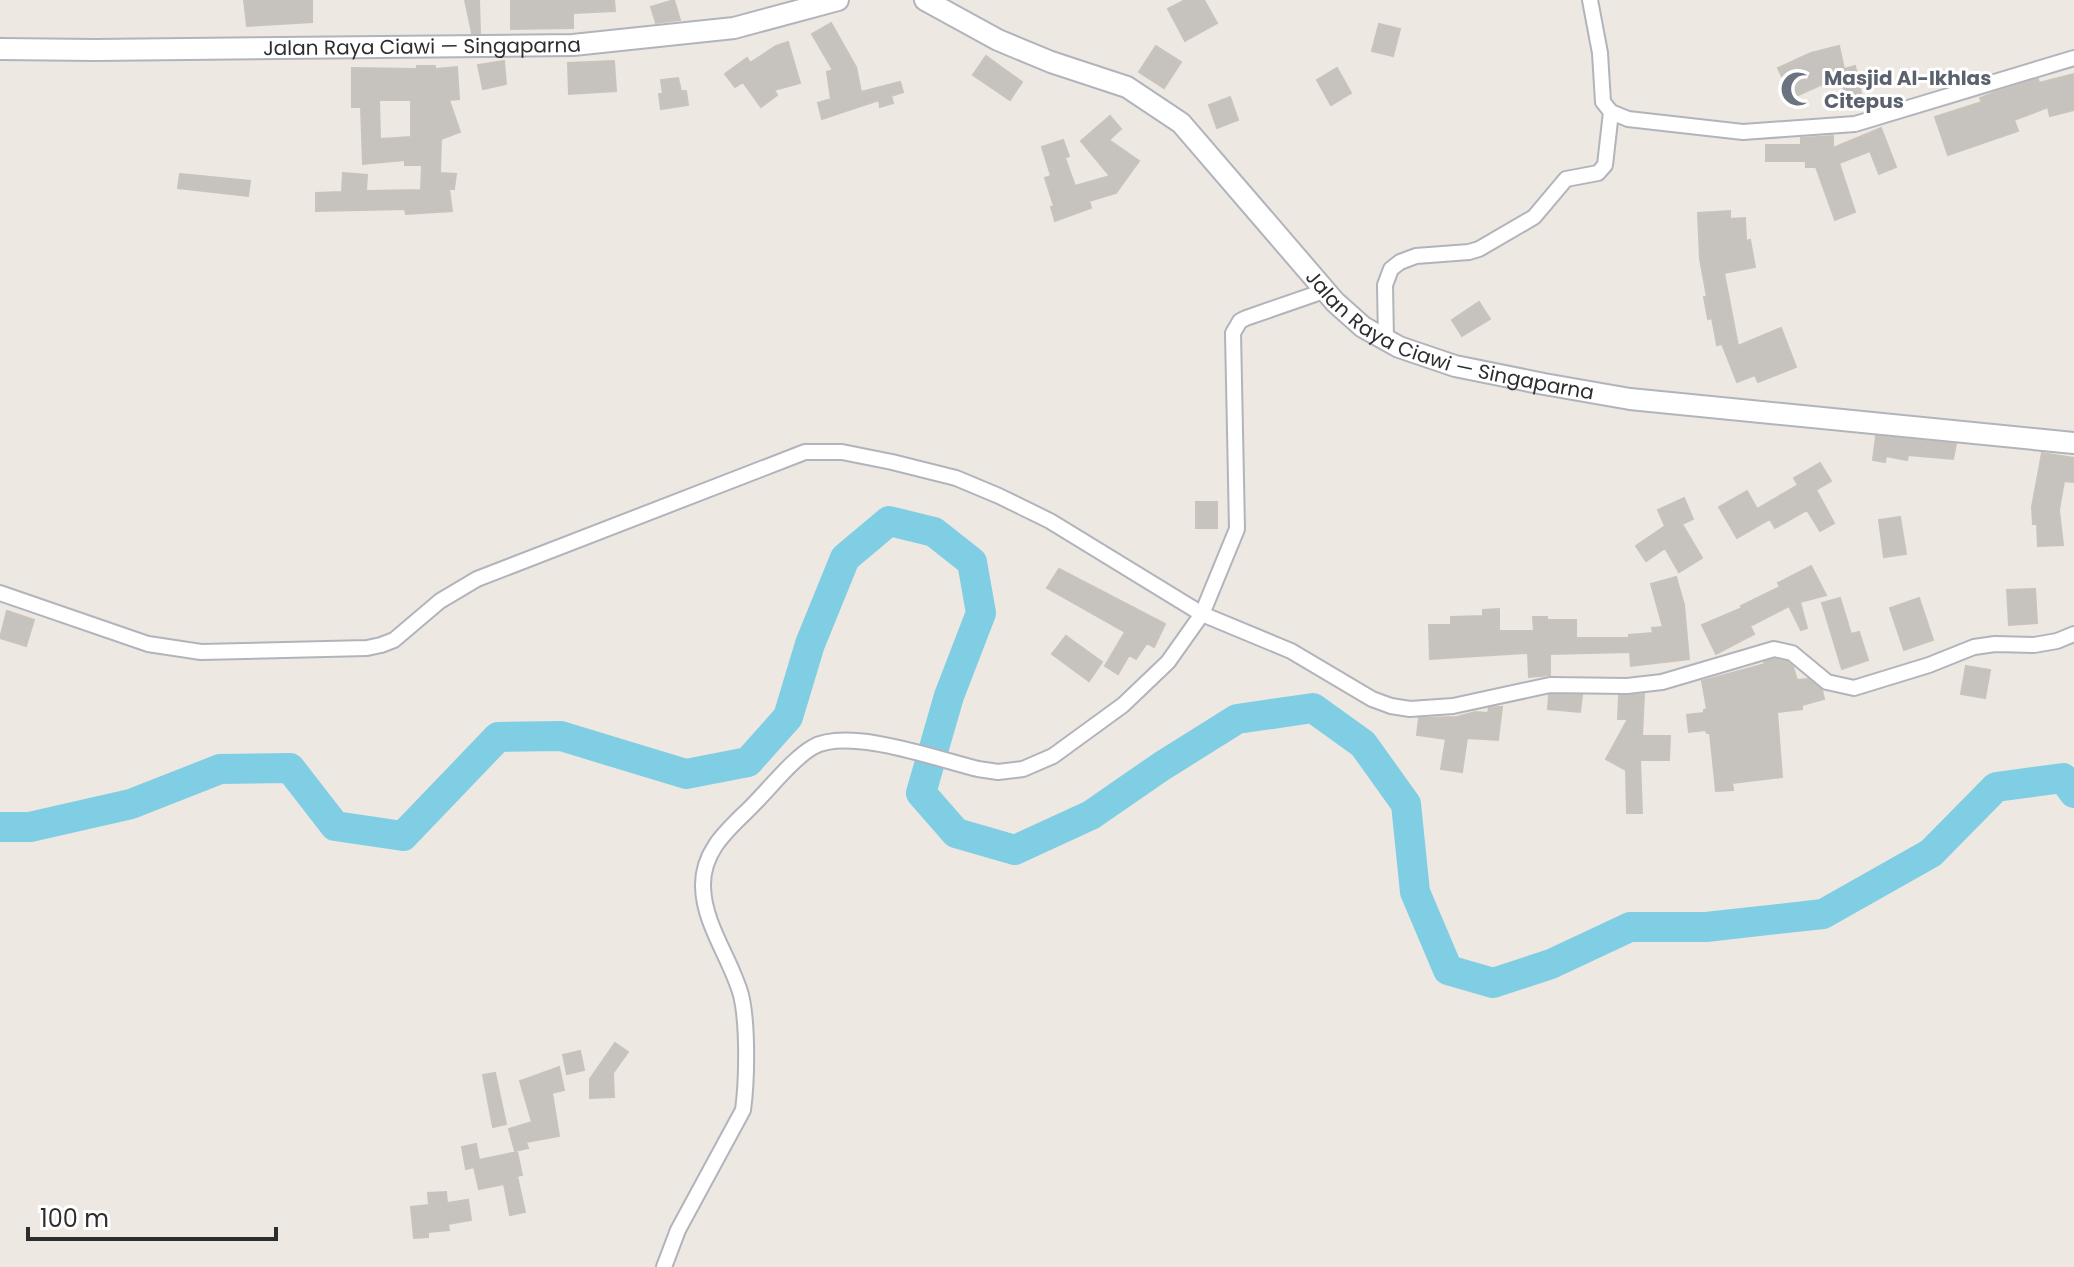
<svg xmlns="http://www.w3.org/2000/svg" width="2074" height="1267" font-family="Poppins,sans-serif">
<rect width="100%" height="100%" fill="#ede8e2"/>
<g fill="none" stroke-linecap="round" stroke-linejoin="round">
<path stroke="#80cee4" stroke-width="30" d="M0 827H30L131 804 220 769 290 768 335 826 403 836 498 737 561 736 686 774 748 762 788 717 810 644 845 558 889 521 934 532 972 562 981 613 949 696 921 793 956 833 1015 850 1091 815 1162 766 1237 719 1313 708 1363 744 1406 804 1415 892 1448 970 1493 983 1551 964 1630 927H1706L1823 914 1931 853 1996 787 2063 778 2074 793"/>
</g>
<path fill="#c6c2bd" stroke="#c9c3bb" stroke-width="2" fill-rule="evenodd" d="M244 0H312V22L247 26Z
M465 0H479L480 33H472Z
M511 0H614L615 11 573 13V28L511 29Z
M674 0 680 20 656 23 651 7Z
M1185 0H1204L1217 23 1185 41 1168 9Z
M831 23 856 67 861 92 900 82 903 92 891 96 893 103 880 107 879 100 822 119 818 103 831 99 827 72 833 70 812 34Z
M1379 24 1400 29 1393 56 1372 51Z
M788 42 800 83 774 90 777 95 761 107 743 82 735 87 725 74 747 58 750 63 776 46Z
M1156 46 1181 62 1164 88 1139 72Z
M1839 46 1844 69 1855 66 1862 98 1847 101 1840 76 1792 98 1778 68 1811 53Z
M986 56 1022 82 1010 100 973 75Z
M504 61 506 84 483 89 478 65Z
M614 61 616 91 569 94 568 63Z
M417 66H435V69L457 67 459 99 449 100 460 132 441 139 440 173 456 174 454 189H449L452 211 406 214 405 209 316 211V193L342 192 343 173 367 175 366 191 421 190 422 165H405V160L363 164 361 107H352V68L417 69ZM379 100H411V137L380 139Z
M1337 68 1351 93 1331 105 1317 80Z
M2074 74V110L2050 116 2048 107 2014 120 2018 131 1948 155 1935 117 1982 102 1980 98 1996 92 2038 79 2039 83Z
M678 78 681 91H686L688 105 661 109 659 94H663L661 80Z
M1230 97 1238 120 1217 128 1209 105Z
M1110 116 1121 129 1109 140 1139 161 1116 193 1089 201 1091 208 1055 221 1051 207 1054 206 1045 178 1051 176 1042 147 1063 140 1069 156 1065 158 1075 186 1110 176 1081 141Z
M1881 128 1896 167 1879 174 1870 151 1839 163 1855 212 1835 220 1816 167H1806V161H1766V145H1801V138L1833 136V148Z
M180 174 250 181 248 196 178 188Z
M1730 211V219L1745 218 1746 241 1750 240 1755 267 1724 273 1738 346 1781 328 1796 367 1758 382 1755 375 1737 382 1722 344 1717 345 1712 318 1708 319 1704 297H1707L1700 259 1698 213Z
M1479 302 1490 319 1462 336 1452 320Z
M1876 436 1956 444 1953 459 1908 455 1907 460 1886 456 1885 462 1873 460Z
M2042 453 2074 458V482L2064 481 2059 510 2063 545 2038 546 2037 524H2033L2032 507Z
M1820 463 1831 481 1816 490 1834 523 1820 531 1807 510 1775 528 1770 519 1737 538 1719 507 1747 491 1757 509 1798 485 1794 478Z
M1684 498 1693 519 1682 524 1702 558 1679 572 1665 548 1646 561 1636 546 1665 526 1658 510Z
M1196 502H1217V528H1196Z
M1900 517 1906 554 1884 557 1879 520Z
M1811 566 1826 595 1800 602 1807 628 1801 630 1789 606 1750 626 1754 634 1716 654 1702 625 1742 608 1741 606 1780 587 1778 583Z
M1059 569 1165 624 1154 647 1147 643 1136 659 1129 655 1118 674 1105 666 1125 632 1047 588Z
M1676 577 1684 605 1689 659 1631 666 1630 652 1550 654V675L1529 677 1528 653 1430 659 1429 625H1451V617L1483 616V610L1499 609V631H1534L1533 617H1547V620H1576V638H1629V635L1653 633 1652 628 1663 627 1651 584Z
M2035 589 2037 623 2009 625 2007 590Z
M1840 598 1851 634 1859 632 1868 660 1842 669 1822 603Z
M1919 598 1933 640 1904 650 1890 608Z
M7 611 34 620 26 646 0 638Z
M1066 636 1102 662 1089 681 1052 654Z
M1774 659 1787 662 1793 667 1797 680 1808 679 1822 690 1824 699 1802 705V709L1777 712 1782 777 1732 783 1733 790 1716 791 1710 733H1707L1706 730 1689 732 1687 715 1704 713V710L1707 709 1702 681 1765 664 1764 662Z
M1966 666 1990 670 1985 698 1961 694Z
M1644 694 1642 736H1670L1669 760H1640L1642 813H1627L1626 770 1606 759 1628 719H1618L1619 696Z
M1549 695H1582L1580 712 1548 709Z
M1497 707H1502L1498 740 1467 738 1462 772 1441 769 1446 739 1417 735 1419 718 1457 717 1475 712 1488 713 1489 708Z
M615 1043 628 1052 613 1073 614 1097 590 1098V1079Z
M580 1051 584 1070 567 1074 563 1055Z
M559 1067 564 1090 552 1093 559 1136 526 1142 528 1148 515 1151 509 1129 532 1122 520 1081Z
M495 1073 506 1124 493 1127 483 1075Z
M476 1144 479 1160 517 1152 522 1175 517 1176 525 1212 510 1215 504 1184 479 1189 474 1167 466 1169 462 1147Z
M446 1192 447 1203 468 1200 471 1220 448 1224 449 1230 428 1232V1237L414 1238 411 1207 429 1205 428 1193Z"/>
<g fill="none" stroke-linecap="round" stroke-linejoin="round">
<g stroke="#b2b4bc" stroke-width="18">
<path id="street" d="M1590 0 1600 53 1603 102 1611 112 1628 119 1743 132 1855 124 2074 58
M1386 340 1385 285 1391 269 1400 262 1416 256 1469 252 1479 249 1534 217 1566 179 1598 173 1605 165 1611 112
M0 593 148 644 201 652 367 648 381 645 394 640 440 601 477 579 805 452H842L892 462 956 478 999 496 1050 521 1202 614 1291 651 1372 699 1391 706 1410 709 1453 706 1550 685 1627 686 1662 682 1774 649 1792 653 1827 682 1854 688 1929 665 1974 647 1995 644 2034 645 2057 641 2074 634
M664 1267 678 1230 743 1110C747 1081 748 1024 741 995 731 959 704 925 703 887 702 853 725 832 747 811 766 793 792 759 813 747 849 727 937 759 978 769L998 772 1023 769 1053 756 1123 705 1168 662 1202 614 1237 529 1233 333 1240 321 1246 318 1324 291"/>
</g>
<g stroke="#b2b4bc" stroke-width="24">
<g id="secondary">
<path id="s1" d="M925 0 998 40 1051 62 1127 87 1181 123 1335 302 1363 327 1399 347 1455 366 1544 384 1630 399 2074 443"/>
<path id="s2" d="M0 49 95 50 573 45 734 28 838 0"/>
</g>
</g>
<use href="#street" stroke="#fff" stroke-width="14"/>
<use href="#secondary" stroke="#fff" stroke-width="20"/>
</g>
<defs>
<g id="mosque-bare" transform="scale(2.76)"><path d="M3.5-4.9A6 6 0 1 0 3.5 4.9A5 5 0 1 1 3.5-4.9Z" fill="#6b7280" stroke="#fff" stroke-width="2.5" paint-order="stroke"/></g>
</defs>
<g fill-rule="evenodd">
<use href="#mosque-bare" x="1798" y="89"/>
</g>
<g text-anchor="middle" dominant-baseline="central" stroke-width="6" stroke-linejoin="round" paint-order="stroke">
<g font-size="20" fill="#2d2d2d" stroke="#fff">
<text stroke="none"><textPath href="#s2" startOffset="422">Jalan Raya Ciawi — Singaparna</textPath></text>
<text stroke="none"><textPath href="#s1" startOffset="642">Jalan Raya Ciawi — Singaparna</textPath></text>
</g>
<g font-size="20" font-weight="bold" fill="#5b616d" stroke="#fff" text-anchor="start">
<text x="1824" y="78">Masjid Al-Ikhlas<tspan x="1824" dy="23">Citepus</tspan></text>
</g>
</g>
<path d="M28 1227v12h248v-12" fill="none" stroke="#2d2d2d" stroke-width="4"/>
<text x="40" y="1227" font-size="24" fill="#2d2d2d" stroke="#ffffff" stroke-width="6" paint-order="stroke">100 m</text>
</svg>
